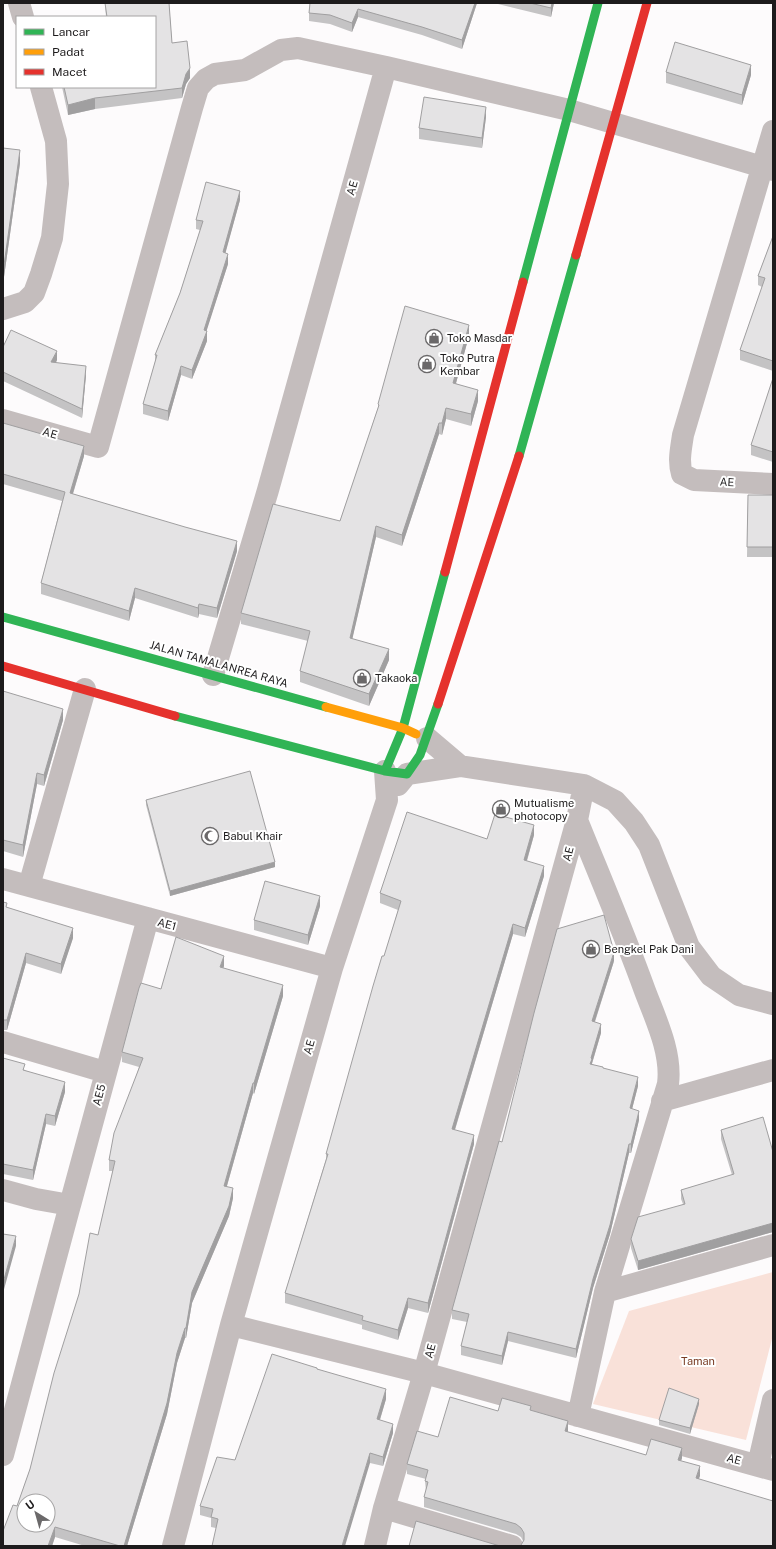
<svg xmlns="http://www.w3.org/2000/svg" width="776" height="1549" font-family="'Public Sans',sans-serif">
<rect width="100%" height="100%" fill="#fdfbfc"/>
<path fill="#f9e1d9" d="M773 1272V1335L746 1440 593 1404 629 1311Z"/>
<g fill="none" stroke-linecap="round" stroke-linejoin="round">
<path stroke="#c4bdbd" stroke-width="22" d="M19 3 23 17
M773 131 683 435C681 449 678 461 682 474L694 480 773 484
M3 309 25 302 34 293 41 274 52 238 58 184 56 141 41 87
M3 420 98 447 192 108 198 88 206 79 215 74 245 70 281 50 298 48 386 67
M213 675 268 490 386 67 569 110 773 170
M427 738 460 766
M398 785 407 774 460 766 584 785 615 801 634 822 649 845 689 947 711 976 739 995 773 1004
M577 820C600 877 624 933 645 991 656 1020 672 1053 668 1084L605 1292 578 1416
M3 879 332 968
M29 886 85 689
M3 1042 105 1072
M662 1101 773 1070
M3 1190 36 1199 70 1205 148 918
M605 1292 773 1245
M231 1325 424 1373 773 1470
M3 1455 70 1205
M758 1465 773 1400
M384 1508 512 1546
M173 1546 231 1325 332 968 387 800 385 771
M375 1546 384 1508 424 1373 577 820 584 785"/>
<path stroke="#30b455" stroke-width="9" d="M523 282 598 3
M519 456 576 255
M3 617 326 707
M175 716 385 771 407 774 420 755 438 704
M385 771 403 728 445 572"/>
<path stroke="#ff9f0a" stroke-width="9" d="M326 707 403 728 416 734"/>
<path stroke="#e5322d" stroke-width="9" d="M576 255 647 3
M445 572 523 282
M3 666 175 716
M438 704 519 456"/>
</g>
<path fill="#c4c3c4" d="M105 3H169L172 43 190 78 186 84 182 98 95 109 68 115 62 87H155V17H106Z
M310 3H477L462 49 422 35 358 17 352 32 330 24 309 21V13Z
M494 3H554L551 17Z
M666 72 751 75 742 105 666 83Z
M486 117 482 148 419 139V128Z
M3 148 20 163 4 277H3Z
M240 200 225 253 228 264 206 331 207 341 192 379 181 375 168 421 143 414V404L155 362V355L180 293 200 230 196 229V220Z
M773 236V371L740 360V350L762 287 758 285V276Z
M469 336 456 383 478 401 471 426 446 419 442 435 439 434 402 546 376 537 352 639 389 660 369 706 300 682V671L308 641 241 624V613L340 521 378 408V404Z
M3 347 57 360 56 363 86 375 82 418 3 381Z
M773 378V462L751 455V445Z
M3 423 84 456 73 494 237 551 217 618 199 614 198 618 135 598 129 621 41 594V583L62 501 3 484Z
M748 495H773V557H747Z
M3 691 63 720 44 786 37 784 23 857 3 851Z
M146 800 275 867 170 896 146 805Z
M534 835 527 861 544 876 525 937 513 934 455 1130 474 1144 428 1313 408 1308 398 1340 362 1329V1325L285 1303V1293L326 1159V1154L398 910 380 903V893L487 839Z
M3 902 7 908 73 938 61 974 26 963 7 1030H3Z
M320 906 308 945 254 930V920Z
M614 961 595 1022 601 1033 592 1064 603 1069 638 1086 632 1109 639 1120 631 1153H629L610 1234 593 1288 576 1358 508 1341 502 1365 461 1355V1346L467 1322 452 1319V1310L502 1142Z
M224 966 223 968 283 996 254 1094 253 1093 227 1186 233 1198 229 1216 192 1303 186 1338H185L177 1363 167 1414 127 1546H85L55 1537 52 1546H3L30 1469 79 1294 98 1235 113 1171H109V1160L139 1067 122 1062V1052L161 989Z
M3 1058 65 1092 55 1126 46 1124 33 1180 3 1174Z
M721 1130 773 1152V1232L638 1270 631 1248V1239L683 1204 681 1199V1190L732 1175 721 1139Z
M317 1369 386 1399 380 1420 393 1433 383 1466 370 1463 216 1528 211 1527V1518L200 1515V1506L235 1460Z
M699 1404 690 1434 659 1425V1420Z
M531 1410 568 1432 646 1455 682 1458 681 1461 700 1476 521 1545 523 1541 521 1537 516 1534 424 1507V1497L426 1491 425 1481 426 1479 407 1474V1464L438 1437 498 1411Z"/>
<path fill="#a09fa0" d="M475 3H477L462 49V40Z
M552 3H554L551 17V8Z
M358 9V17L352 32V23Z
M751 65V75L742 105V95Z
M190 68V78L186 84 182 98V88L186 74Z
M95 98V109L68 115V105Z
M486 107V117L482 148V138Z
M20 150V163L4 277V265Z
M240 191V200L223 262V252Z
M228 254V264L204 339V330Z
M469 325V336L453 394V383Z
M207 331V341L192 379V370Z
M57 351V360L51 371V362Z
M86 366V375L82 418V409Z
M181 366V375L168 421V411Z
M478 390V401L471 426V414Z
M446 408V419L442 435V423Z
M439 423V434L402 546V535Z
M84 446V456L70 503V493Z
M376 526V537L350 649V638Z
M237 541V551L217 618V608Z
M135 588V598L129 621V611Z
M199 604V614L198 618V608Z
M389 649V660L369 706V694Z
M63 709V720L44 786V775Z
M37 773V784L23 857V845Z
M534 825V835L524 870V860Z
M275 862V867L170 896V891Z
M544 866V876L525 937V928Z
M320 896V906L308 945V935Z
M513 924V934L452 1139V1129Z
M73 928V938L61 974V964Z
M614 952V961L592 1030V1021Z
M26 953V963L7 1030V1020Z
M224 956V966L220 978V967Z
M283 985V996L254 1094V1083Z
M601 1024V1033L592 1063V1068L590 1073 591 1058Z
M638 1077V1086L630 1117V1108Z
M65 1082V1092L55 1126V1116Z
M253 1083V1093L224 1196V1186Z
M639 1111V1120L631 1153V1144Z
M46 1114V1124L33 1180V1170Z
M474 1135V1144L428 1313V1303Z
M629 1144V1153L610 1234 593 1288 576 1358V1349L593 1279Z
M233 1188V1198L229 1216 192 1303 186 1338V1328L192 1292Z
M773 1223V1232L638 1270V1261Z
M16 1236V1246L3 1293V1283Z
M408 1298V1308L398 1340V1330Z
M185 1328V1338L177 1363 167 1414 127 1546H124L177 1353Z
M508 1332V1341L502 1365V1356Z
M386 1389V1399L377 1429V1419Z
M699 1399V1404L690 1434V1428Z
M568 1421V1431L565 1440V1431Z
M393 1424V1433L383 1466V1457Z
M682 1448V1458L678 1470V1460Z
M370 1453V1463L345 1546H342Z
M700 1466V1476L696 1487V1478Z
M55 1527V1537L52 1546H48Z"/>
<path fill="#e4e3e4" stroke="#a09fa0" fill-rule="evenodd" d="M105 3H169L172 43 187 41 190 68 186 74 182 88 95 98 68 105 64 87H155V17H107Z
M310 3H475L462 40 422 27 358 9 352 23 330 15 309 13Z
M530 3H552L551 8Z
M675 42 751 65 742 95 666 72Z
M424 97 486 107 482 138 419 128Z
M3 148 20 150 4 265 3 264Z
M206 182 240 191 223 252 228 254 204 330 207 331 192 370 181 366 168 411 143 404 157 355H155L180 293 203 221 196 220Z
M773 236V361L740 350 765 278 758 276Z
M405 306 469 325 453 383 478 390 471 414 446 408 442 423H439L402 535 376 526 350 638 389 649 369 694 300 671 310 631 241 613 273 504 340 521 379 405 378 404Z
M11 330 57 351 51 362 86 366 82 409 3 372V347Z
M773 378V452L751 445Z
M3 423 84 446 70 493 185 527 237 541 217 608 199 604 198 608 135 588 129 611 41 583 65 492 3 474Z
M748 495H773V547H747Z
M3 691 63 709 44 775 37 773 23 845 3 840Z
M250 771 275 862 170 891 146 800Z
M407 812 487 839 495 814 534 825 524 860 544 866 525 928 513 924 452 1129 474 1135 428 1303 408 1298 398 1330 362 1320 363 1316 285 1293 328 1154H326L373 986 382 956H384L401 901 380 893Z
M265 881 320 896 308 935 254 920Z
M3 902 7 903 6 907 73 928 61 964 26 953 7 1020H3Z
M604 915 614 952 592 1021 601 1024 591 1058 592 1059 590 1064 603 1067V1068L638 1077 630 1108 639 1111 631 1144H629L610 1225 593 1279 576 1349 508 1332 502 1356 461 1346 469 1314 452 1310 499 1141 502 1142 534 1013 557 929Z
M176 937 224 956 220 967 283 985 254 1083H253L224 1186 233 1188 229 1206 192 1292 186 1328H185L177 1353 167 1403 124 1546H120L55 1527 48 1546H3V1531L13 1505 17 1506 30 1469 54 1373 79 1294 90 1233 98 1235 115 1161 109 1160 114 1133 143 1058 122 1052 139 988 141 983 161 989ZM24 1501H48V1525H24Z
M3 1058 25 1064 23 1070 65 1082 55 1116 46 1114 33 1170 3 1164Z
M763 1117 773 1152V1223L638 1261 631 1239 638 1217 685 1204 681 1190 734 1174 721 1130Z
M3 1234 16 1236 3 1283Z
M272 1354 317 1368V1369L386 1389 377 1419 393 1424 383 1457 370 1453 342 1546H212L218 1519 211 1517 213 1509 200 1506 217 1457 235 1460Z
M669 1388 699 1399 690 1428 659 1420Z
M450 1397 498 1411 502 1398 531 1406 530 1410 568 1421 565 1431 646 1455 651 1439 682 1448 678 1460 700 1466 696 1478 773 1501V1546H520L521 1545 524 1540V1533L521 1528 516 1524 424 1497 428 1482 425 1481 428 1470 407 1464 417 1431 438 1437Z
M416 1521 500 1546H409Z"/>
<defs>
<g id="shop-ring" transform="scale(0.9)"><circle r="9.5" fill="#fff" stroke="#6b696a" stroke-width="1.5"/><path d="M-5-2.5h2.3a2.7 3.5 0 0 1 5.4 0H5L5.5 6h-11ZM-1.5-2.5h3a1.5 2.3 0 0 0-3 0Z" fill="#6b696a"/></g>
<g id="mosque-ring" transform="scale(0.9)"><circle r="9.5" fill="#fff" stroke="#6b696a" stroke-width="1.5"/><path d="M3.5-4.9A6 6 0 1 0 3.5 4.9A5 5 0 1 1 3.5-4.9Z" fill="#6b696a"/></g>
</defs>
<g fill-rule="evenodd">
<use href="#shop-ring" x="434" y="338"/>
<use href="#shop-ring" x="427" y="364"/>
<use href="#shop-ring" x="362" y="678"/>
<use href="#shop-ring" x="501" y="809"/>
<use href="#mosque-ring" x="210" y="836"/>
<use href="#shop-ring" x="591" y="949"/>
</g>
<g text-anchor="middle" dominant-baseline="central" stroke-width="4" stroke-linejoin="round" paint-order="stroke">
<g font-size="11" fill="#1d1b1c" stroke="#fff">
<text transform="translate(352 188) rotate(-74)">AE</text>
<text transform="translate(50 433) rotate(16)">AE</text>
<text transform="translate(727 482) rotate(3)">AE</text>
<text transform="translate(219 664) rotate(16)">JALAN TAMALANREA RAYA</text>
<text transform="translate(568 854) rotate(-75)">AE</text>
<text transform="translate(167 924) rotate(15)">AE1</text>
<text transform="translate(309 1047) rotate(-74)">AE</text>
<text transform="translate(99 1095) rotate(-75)">AE5</text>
<text transform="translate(430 1351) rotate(-75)">AE</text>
<text transform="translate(734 1459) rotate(15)">AE</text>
</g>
<g font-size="11" fill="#1d1b1c" stroke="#fff" text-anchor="start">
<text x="447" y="338">Toko Masdar</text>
<text x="440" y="358">Toko Putra<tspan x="440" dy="13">Kembar</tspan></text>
<text x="375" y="678">Takaoka</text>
<text x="514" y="803">Mutualisme<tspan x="514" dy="13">photocopy</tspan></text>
<text x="223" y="836">Babul Khair</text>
<text x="604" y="949">Bengkel Pak Dani</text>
</g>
<g font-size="11" fill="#783b23" stroke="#fff">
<text x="698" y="1361">Taman</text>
</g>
</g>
<rect width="776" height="1549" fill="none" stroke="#1d1b1c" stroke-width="8"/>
<rect x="16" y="16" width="140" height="72" fill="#ffffff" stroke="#a5a4a4"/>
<rect x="24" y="29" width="20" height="6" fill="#30b455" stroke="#a5a4a4"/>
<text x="52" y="36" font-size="12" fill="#1d1b1c">Lancar</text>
<rect x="24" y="49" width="20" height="6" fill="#ff9f0a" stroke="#a5a4a4"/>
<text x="52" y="56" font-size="12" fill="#1d1b1c">Padat</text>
<rect x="24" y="69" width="20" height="6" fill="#e5322d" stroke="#a5a4a4"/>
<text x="52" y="76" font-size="12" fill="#1d1b1c">Macet</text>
<g transform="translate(36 1513) rotate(323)"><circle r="19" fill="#ffffff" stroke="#a5a4a4"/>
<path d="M0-3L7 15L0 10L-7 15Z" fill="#6b696a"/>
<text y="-6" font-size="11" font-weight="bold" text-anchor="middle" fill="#1d1b1c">U</text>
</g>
</svg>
